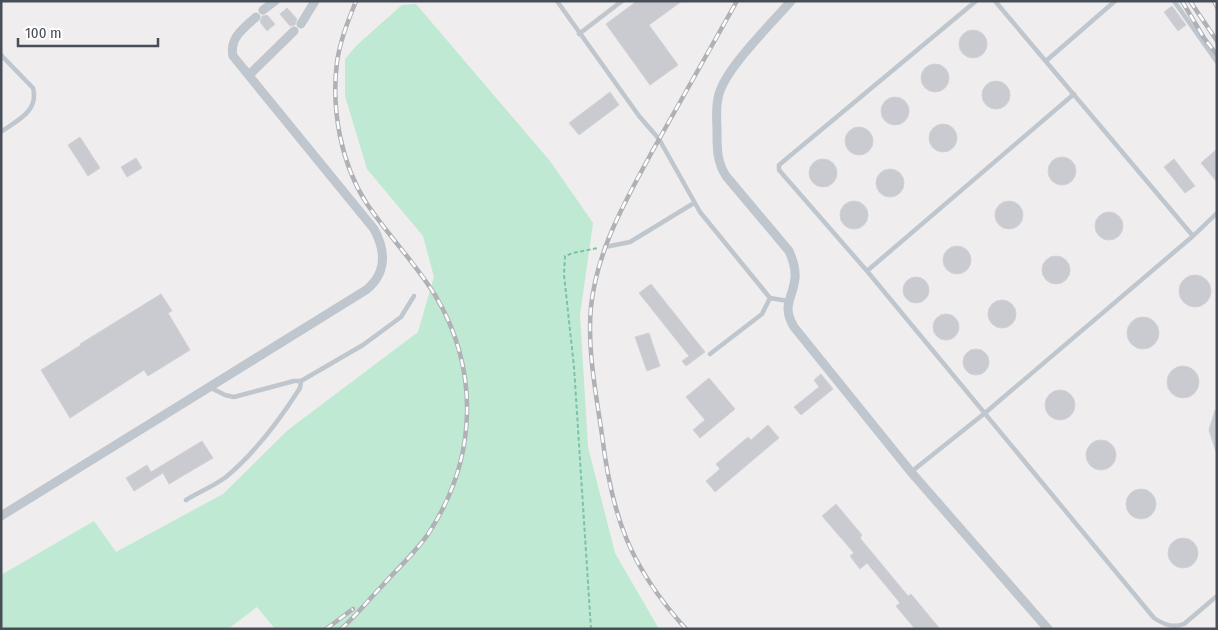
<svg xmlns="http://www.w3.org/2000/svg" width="1218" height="630" font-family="'Fira Sans Condensed',sans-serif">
<rect width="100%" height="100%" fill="#efeded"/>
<path fill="#bfe9d3" d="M416 4 550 161 593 223 580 315 588 447 615 553 659 629H275L257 607 228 629H1V575L94 521 116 552 223 494 288 430 418 332 434 277 423 236 367 169 345 96V59L357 45 402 5Z"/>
<path fill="#cacbd1" stroke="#d1d2d7" d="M637 1H682L649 25 678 65 650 85 606 24Z
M1172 6 1186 25 1178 31 1164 12Z
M287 8 297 19 295 25 290 26 280 14Z
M267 15 275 24 267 31 260 22 262 16Z
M959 44a14 14 0 1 1 28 0a14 14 0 1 1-28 0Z
M921 78a14 14 0 1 1 28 0a14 14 0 1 1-28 0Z
M982 95a14 14 0 1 1 28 0a14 14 0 1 1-28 0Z
M610 92 619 105 579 135 569 123Z
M881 111a14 14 0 1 1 28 0a14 14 0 1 1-28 0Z
M929 138a14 14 0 1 1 28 0a14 14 0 1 1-28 0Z
M845 141a14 14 0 1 1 28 0a14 14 0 1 1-28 0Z
M80 137 100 168 88 176 68 145Z
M1217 149V182L1201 163Z
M1048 171a14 14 0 1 1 28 0a14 14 0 1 1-28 0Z
M136 158 142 168 127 177 121 167Z
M1174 159 1195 186 1185 193 1164 167Z
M809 173a14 14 0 1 1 28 0a14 14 0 1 1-28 0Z
M876 183a14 14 0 1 1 28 0a14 14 0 1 1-28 0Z
M995 215a14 14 0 1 1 28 0a14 14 0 1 1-28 0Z
M840 215a14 14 0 1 1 28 0a14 14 0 1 1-28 0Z
M1095 226a14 14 0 1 1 28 0a14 14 0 1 1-28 0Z
M943 260a14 14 0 1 1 28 0a14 14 0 1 1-28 0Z
M1042 270a14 14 0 1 1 28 0a14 14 0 1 1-28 0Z
M1179 291a16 16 0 1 1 32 0a16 16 0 1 1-32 0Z
M903 290a13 13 0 1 1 26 0a13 13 0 1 1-26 0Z
M651 284 705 352 686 366 682 361 689 356 639 293Z
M161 294 172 311 168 313 190 350 148 376 144 370 70 418 41 370 81 345 80 344Z
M988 314a14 14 0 1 1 28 0a14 14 0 1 1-28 0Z
M933 327a13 13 0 1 1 26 0a13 13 0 1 1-26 0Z
M1127 333a16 16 0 1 1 32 0a16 16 0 1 1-32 0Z
M649 333 660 366 647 371 635 337Z
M963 362a13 13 0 1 1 26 0a13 13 0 1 1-26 0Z
M1167 382a16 16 0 1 1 32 0a16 16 0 1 1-32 0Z
M821 374 833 389 801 415 794 407 819 387 814 380Z
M709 378 735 409 700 438 693 430 705 420 686 397Z
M1045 405a15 15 0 1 1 30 0a15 15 0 1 1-30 0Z
M1215 410 1217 411 1216 452 1209 430Z
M768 425 779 438 715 492 706 481 720 469 716 464 748 437 751 440Z
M1086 455a15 15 0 1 1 30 0a15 15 0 1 1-30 0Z
M202 441 213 458 169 484 163 473 134 491 126 478 147 465 151 472Z
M1126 504a15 15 0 1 1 30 0a15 15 0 1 1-30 0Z
M836 504 862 535 860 538 908 596 911 594 940 629H915L896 606 900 603 867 563 860 569 850 556 854 553 822 516Z
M1168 553a15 15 0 1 1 30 0a15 15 0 1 1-30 0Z"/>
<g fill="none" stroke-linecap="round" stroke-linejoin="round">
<path stroke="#7bc2a6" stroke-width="2" stroke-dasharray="4 2.5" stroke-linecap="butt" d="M591 629 574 367 564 275 565 256 573 253 598 248"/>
<path stroke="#bfc6cd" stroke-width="4.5" d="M557 1 639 116 659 139 700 212 770 298 788 301
M976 1 779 165V170L867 271 1154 618C1164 625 1173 628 1184 624L1217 596
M995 1 1193 236
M1174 1 1217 62
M579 34 622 1
M1 55 33 88C39 111 18 120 1 132
M1046 61 1115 1
M605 247 630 242 694 203
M867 271 1074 94
M710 354 762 314 770 298
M209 387 225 395 234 397 294 381H301L363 345 401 317 414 296
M911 472 985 413 1193 236 1217 213
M186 500C199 492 214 486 226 477 256 452 279 421 300 388L301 381"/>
<path stroke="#bfc6cd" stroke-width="9" d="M791 1C772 23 726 68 719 94 715 107 717 120 717 132 717 149 717 162 726 176L789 251C793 260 796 268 795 278 793 299 781 305 794 327L911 472 1048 629
M263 10 275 1
M301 24 315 1
M249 75 294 31
M1 516 366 290C387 273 386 251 374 229L233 56C229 38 244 28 256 17"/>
<g stroke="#afb1b6" stroke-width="4.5">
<path id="rail" d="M1182 1 1204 38 1217 55
M1190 1 1217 41
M1214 1 1217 7
M326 629 353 609
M341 629C356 616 369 599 383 585 397 569 419 549 430 531 477 458 480 370 435 295 415 263 388 235 367 204 341 164 331 110 337 62 340 41 348 21 356 1
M686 629C630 567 612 517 602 435 596 393 587 349 591 307 597 249 626 200 653 150 681 100 709 51 737 1"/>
</g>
<use href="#rail" stroke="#fff" stroke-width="2.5" stroke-dasharray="8" stroke-linecap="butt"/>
</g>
<rect width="1218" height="630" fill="none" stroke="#474e58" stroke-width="5"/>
<path d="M18 38v8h140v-8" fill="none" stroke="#474e58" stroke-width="2.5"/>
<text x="25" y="38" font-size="15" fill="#474e58" stroke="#ffffff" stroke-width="4" paint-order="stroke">100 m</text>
</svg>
